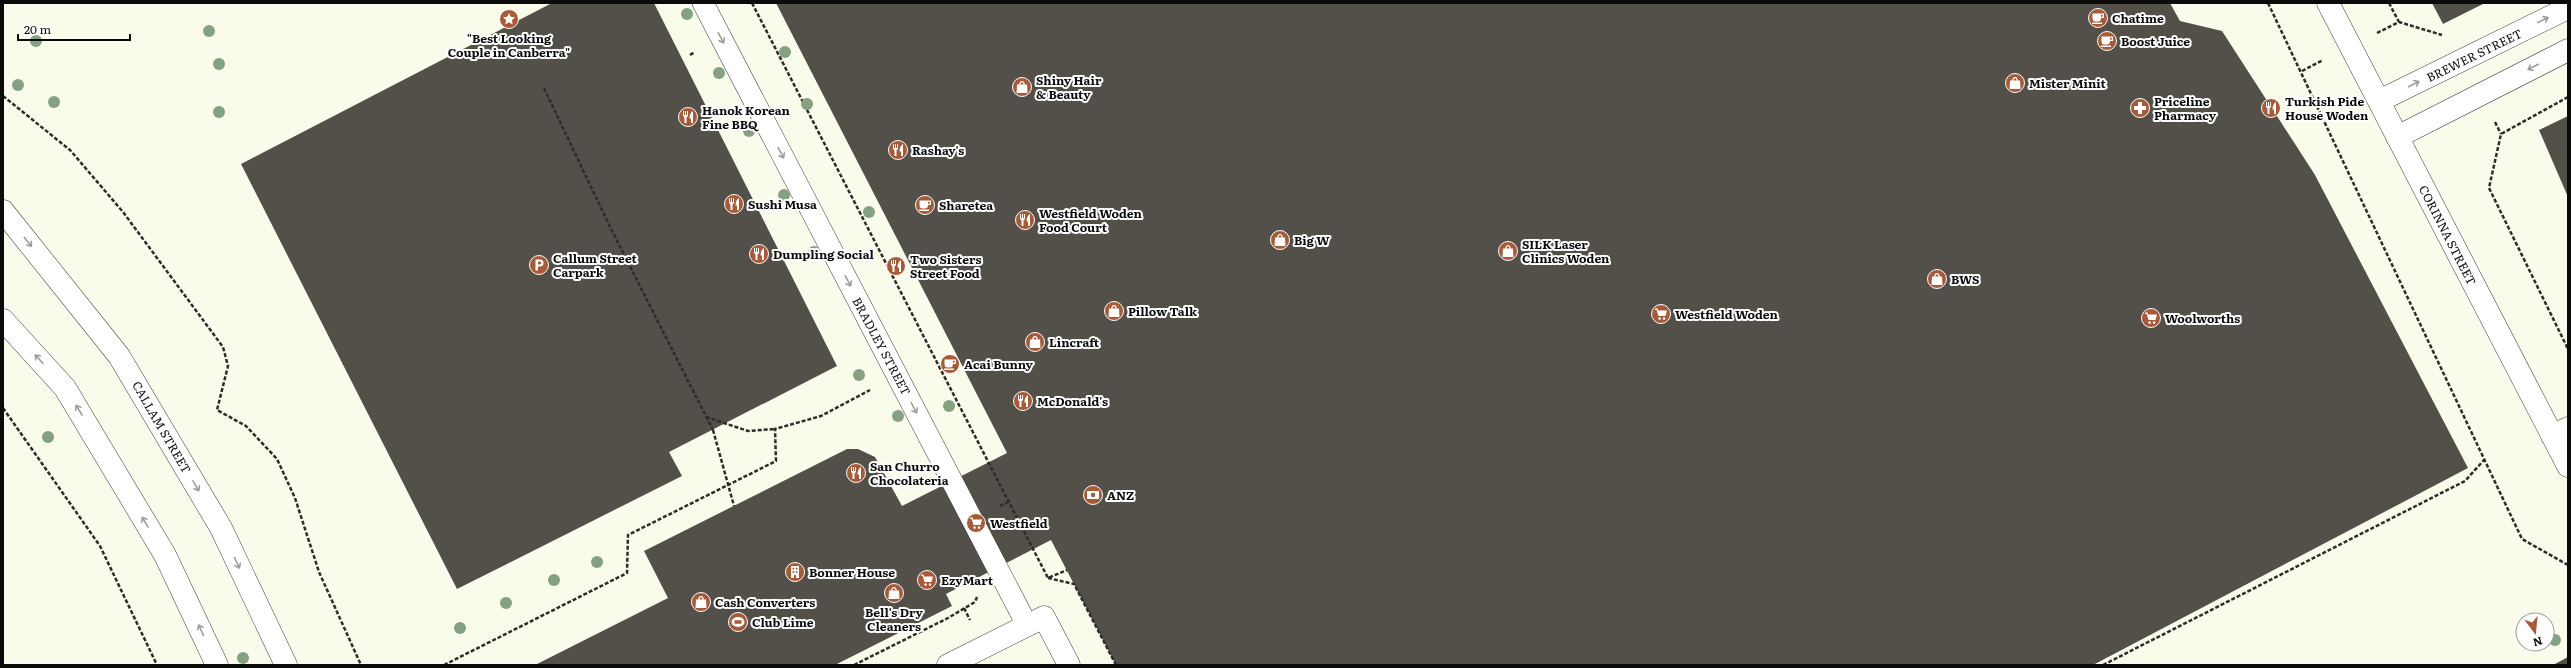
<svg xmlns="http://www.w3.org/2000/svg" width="2571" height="668" font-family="Literata,serif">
<rect width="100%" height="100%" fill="#fafceb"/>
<path fill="#525049" d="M552 3H654L837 366 669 452 682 476 457 589 241 164Z
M776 3H2170L2180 21 2222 31 2315 175 2468 468 2093 665H1116L1051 540 946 594 952 606 835 665H535L668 598 644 551 847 449H858L875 457 902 506 1007 453Z
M2432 3H2485L2443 24Z
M2568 116V197L2539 130Z
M2568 657V665H2553Z"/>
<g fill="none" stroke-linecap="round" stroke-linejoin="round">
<g stroke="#3e3e3e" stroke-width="22">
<path id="service" d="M703 3 1027 625"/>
</g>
<g stroke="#3e3e3e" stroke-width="23">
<path id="minor" d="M2328 3 2568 466
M2379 101 2568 8
M2397 137 2568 50
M2552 436 2568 428
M948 665 1044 617 1069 665"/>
</g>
<g stroke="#3e3e3e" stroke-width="23">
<path id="tertiary" d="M3 211 119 356 221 528 286 665
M3 320 65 388 165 555 217 665"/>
</g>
<path stroke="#2d2d2d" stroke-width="2.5" stroke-dasharray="4 2" stroke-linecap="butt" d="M752 3 1048 578 1067 570
M2268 3 2522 539 2568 565
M2389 3 2399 22
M2377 33 2399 22 2442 35
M690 55 695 52
M2302 71 2323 60
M544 88 611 229 713 430
M3 96 70 150 123 212 223 347 228 366 217 410 246 426 277 459 295 498 319 572 361 665
M2568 97 2501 134 2489 188 2568 349
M2495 122 2501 134
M3 408 100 546 157 665
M706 417 748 431 775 429
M1000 506 1008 502
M1048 578 1074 584 1116 665
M964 608 970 620
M444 665 627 573 628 535 776 461 775 429 821 416 870 390
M854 665 948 618 975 602 977 597
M2103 665 2465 481 2484 460"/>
<use href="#service" stroke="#fff" stroke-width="21"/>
<use href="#minor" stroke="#fff" stroke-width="22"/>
<use href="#tertiary" stroke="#fff" stroke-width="22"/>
<path stroke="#2d2d2d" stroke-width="2.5" stroke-dasharray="4 2" stroke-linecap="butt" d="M713 430 734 506"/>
</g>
<g fill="#84a282">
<circle cx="687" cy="14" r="6"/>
<circle cx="209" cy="31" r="6"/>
<circle cx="36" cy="41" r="6"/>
<circle cx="785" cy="52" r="6"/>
<circle cx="219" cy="64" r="6"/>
<circle cx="719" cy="73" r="6"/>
<circle cx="18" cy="85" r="6"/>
<circle cx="54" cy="102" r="6"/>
<circle cx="807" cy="104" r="6"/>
<circle cx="219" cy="112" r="6"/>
<circle cx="749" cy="131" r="6"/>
<circle cx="784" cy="195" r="6"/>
<circle cx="869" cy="212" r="6"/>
<circle cx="814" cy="252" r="6"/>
<circle cx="859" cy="375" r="6"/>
<circle cx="949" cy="406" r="6"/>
<circle cx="898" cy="416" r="6"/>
<circle cx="48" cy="437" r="6"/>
<circle cx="597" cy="562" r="6"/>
<circle cx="554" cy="580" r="6"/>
<circle cx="506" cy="603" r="6"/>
<circle cx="460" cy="628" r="6"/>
<circle cx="2555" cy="640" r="6"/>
<circle cx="243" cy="658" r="6"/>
</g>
<defs><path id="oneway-shaft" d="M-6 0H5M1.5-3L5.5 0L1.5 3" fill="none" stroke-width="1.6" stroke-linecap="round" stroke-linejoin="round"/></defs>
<g stroke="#9d9d9d">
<use href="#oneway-shaft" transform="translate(2543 20) rotate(-26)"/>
<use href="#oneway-shaft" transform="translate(721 38) rotate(62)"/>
<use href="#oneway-shaft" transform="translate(2533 67) rotate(153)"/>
<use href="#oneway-shaft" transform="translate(2414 84) rotate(-27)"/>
<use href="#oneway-shaft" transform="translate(781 153) rotate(62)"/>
<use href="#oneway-shaft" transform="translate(28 242) rotate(51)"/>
<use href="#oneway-shaft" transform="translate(848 281) rotate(62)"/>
<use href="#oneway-shaft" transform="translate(39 359) rotate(-132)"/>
<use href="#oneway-shaft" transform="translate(914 408) rotate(62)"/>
<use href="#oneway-shaft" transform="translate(79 410) rotate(-121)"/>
<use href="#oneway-shaft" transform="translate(196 486) rotate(60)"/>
<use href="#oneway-shaft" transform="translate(145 522) rotate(-121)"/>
<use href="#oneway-shaft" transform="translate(237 563) rotate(65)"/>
<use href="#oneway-shaft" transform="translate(201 630) rotate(-115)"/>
</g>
<defs>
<g id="cafe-disc" transform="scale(1)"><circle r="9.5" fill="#a85936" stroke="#fff"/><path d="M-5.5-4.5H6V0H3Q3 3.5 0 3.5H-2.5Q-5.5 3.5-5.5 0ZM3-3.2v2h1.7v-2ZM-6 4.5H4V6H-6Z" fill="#fff"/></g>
<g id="sight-disc" transform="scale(1)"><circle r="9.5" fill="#a85936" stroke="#fff"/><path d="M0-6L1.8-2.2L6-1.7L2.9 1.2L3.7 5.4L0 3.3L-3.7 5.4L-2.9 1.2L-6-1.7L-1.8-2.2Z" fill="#fff"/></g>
<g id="shop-disc" transform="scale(1)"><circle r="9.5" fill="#a85936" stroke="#fff"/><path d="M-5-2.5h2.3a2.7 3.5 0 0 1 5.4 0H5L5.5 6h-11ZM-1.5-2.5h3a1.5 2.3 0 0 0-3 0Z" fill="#fff"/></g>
<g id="pharmacy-disc" transform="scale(1)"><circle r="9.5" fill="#a85936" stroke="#fff"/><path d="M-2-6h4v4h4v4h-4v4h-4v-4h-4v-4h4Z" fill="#fff"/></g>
<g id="restaurant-disc" transform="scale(1)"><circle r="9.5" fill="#a85936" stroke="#fff"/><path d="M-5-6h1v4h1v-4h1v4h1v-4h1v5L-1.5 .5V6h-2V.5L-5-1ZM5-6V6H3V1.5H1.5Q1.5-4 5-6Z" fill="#fff"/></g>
<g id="parking-disc" transform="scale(1)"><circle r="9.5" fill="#a85936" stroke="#fff"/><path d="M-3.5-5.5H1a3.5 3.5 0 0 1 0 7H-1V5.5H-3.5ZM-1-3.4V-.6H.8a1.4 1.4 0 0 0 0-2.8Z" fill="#fff"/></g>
<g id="supermarket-disc" transform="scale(1)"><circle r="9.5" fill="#a85936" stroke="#fff"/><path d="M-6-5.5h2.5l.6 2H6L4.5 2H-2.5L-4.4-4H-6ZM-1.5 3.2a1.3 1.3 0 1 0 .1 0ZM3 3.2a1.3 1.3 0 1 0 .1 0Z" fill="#fff"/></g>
<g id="bank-disc" transform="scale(1)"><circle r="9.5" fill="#a85936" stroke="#fff"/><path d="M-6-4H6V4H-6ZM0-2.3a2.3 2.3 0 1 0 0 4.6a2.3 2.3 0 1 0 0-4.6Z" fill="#fff"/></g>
<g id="building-disc" transform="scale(1)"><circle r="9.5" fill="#a85936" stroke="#fff"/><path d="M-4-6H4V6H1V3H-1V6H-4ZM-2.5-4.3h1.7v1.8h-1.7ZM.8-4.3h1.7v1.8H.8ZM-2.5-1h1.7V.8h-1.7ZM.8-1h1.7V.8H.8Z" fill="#fff"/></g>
<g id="stadium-disc" transform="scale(1)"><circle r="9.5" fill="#a85936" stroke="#fff"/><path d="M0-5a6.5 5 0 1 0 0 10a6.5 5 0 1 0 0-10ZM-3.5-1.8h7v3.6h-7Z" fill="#fff"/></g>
</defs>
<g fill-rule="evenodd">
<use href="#cafe-disc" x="2098" y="18"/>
<use href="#sight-disc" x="509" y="19"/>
<use href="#cafe-disc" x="2107" y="41"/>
<use href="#shop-disc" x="2015" y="83"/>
<use href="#shop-disc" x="1022" y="87"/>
<use href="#pharmacy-disc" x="2140" y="108"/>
<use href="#restaurant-disc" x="2271" y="108"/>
<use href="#restaurant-disc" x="688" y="117"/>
<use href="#restaurant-disc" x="898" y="150"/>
<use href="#restaurant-disc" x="734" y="204"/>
<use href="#cafe-disc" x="925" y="205"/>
<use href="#restaurant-disc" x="1025" y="220"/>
<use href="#shop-disc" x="1280" y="240"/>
<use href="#shop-disc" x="1508" y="251"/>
<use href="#restaurant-disc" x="759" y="254"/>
<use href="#parking-disc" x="539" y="265"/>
<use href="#restaurant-disc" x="896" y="266"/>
<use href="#shop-disc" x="1937" y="279"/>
<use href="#shop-disc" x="1114" y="311"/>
<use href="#supermarket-disc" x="1661" y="314"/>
<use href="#supermarket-disc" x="2151" y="318"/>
<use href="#shop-disc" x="1035" y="342"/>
<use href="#cafe-disc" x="950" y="364"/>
<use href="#restaurant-disc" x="1023" y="401"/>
<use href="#restaurant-disc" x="856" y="473"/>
<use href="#bank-disc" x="1093" y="495"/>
<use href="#supermarket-disc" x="976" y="523"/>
<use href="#building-disc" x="795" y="572"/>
<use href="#supermarket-disc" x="927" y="580"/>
<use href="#shop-disc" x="894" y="593"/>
<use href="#shop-disc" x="701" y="602"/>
<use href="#stadium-disc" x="738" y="622"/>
</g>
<g text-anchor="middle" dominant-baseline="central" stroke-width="4" stroke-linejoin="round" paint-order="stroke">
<g font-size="12" font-weight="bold" fill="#0b0b0b" stroke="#fff" text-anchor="start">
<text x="2112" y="18">Chatime</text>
<text x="509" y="38" text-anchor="middle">"Best Looking<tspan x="509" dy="14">Couple in Canberra"</tspan></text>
<text x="2121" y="41">Boost Juice</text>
<text x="1036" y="80">Shiny Hair<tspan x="1036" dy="14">&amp; Beauty</tspan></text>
<text x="2029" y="83">Mister Minit</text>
<text x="2154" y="101">Priceline<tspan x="2154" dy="14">Pharmacy</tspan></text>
<text x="2285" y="101">Turkish Pide<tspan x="2285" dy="14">House Woden</tspan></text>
<text x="702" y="110">Hanok Korean<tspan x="702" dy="14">Fine BBQ</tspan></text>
<text x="912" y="150">Rashay's</text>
<text x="748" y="204">Sushi Musa</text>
<text x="939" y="205">Sharetea</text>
<text x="1039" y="213">Westfield Woden<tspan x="1039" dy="14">Food Court</tspan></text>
<text x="1294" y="240">Big W</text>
<text x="1522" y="244">SILK Laser<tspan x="1522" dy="14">Clinics Woden</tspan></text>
<text x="773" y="254">Dumpling Social</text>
<text x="553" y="258">Callum Street<tspan x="553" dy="14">Carpark</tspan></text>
<text x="910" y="259">Two Sisters<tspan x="910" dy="14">Street Food</tspan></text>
<text x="1951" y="279">BWS</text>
<text x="1128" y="311">Pillow Talk</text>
<text x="1675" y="314">Westfield Woden</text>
<text x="2165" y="318">Woolworths</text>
<text x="1049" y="342">Lincraft</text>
<text x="964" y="364">Acai Bunny</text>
<text x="1037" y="401">McDonald's</text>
<text x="870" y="466">San Churro<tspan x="870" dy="14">Chocolateria</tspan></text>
<text x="1107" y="495">ANZ</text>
<text x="990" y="523">Westfield</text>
<text x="809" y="572">Bonner House</text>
<text x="941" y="580">EzyMart</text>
<text x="715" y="602">Cash Converters</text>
<text x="894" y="612" text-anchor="middle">Bell's Dry<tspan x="894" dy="14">Cleaners</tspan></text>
<text x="752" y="622">Club Lime</text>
</g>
<g font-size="12" fill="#0b0b0b" stroke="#fff">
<text transform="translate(2474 55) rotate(-26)">BREWER STREET</text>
<text transform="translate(2448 235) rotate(63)">CORINNA STREET</text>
<text transform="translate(882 346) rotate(62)">BRADLEY STREET</text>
<text transform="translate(162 427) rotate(60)">CALLAM STREET</text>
</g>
</g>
<rect width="2571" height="668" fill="none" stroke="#0b0b0b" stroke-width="8"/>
<g transform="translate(2535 632) rotate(164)"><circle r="19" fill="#ffffff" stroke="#9d9d9d"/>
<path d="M0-3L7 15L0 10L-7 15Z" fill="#a85936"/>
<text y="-6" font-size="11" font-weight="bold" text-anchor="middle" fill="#0b0b0b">N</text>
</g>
<path d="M18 34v6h112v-6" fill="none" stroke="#0b0b0b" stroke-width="2"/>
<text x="24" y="34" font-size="12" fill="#0b0b0b" stroke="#ffffff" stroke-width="3" paint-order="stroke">20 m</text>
</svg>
